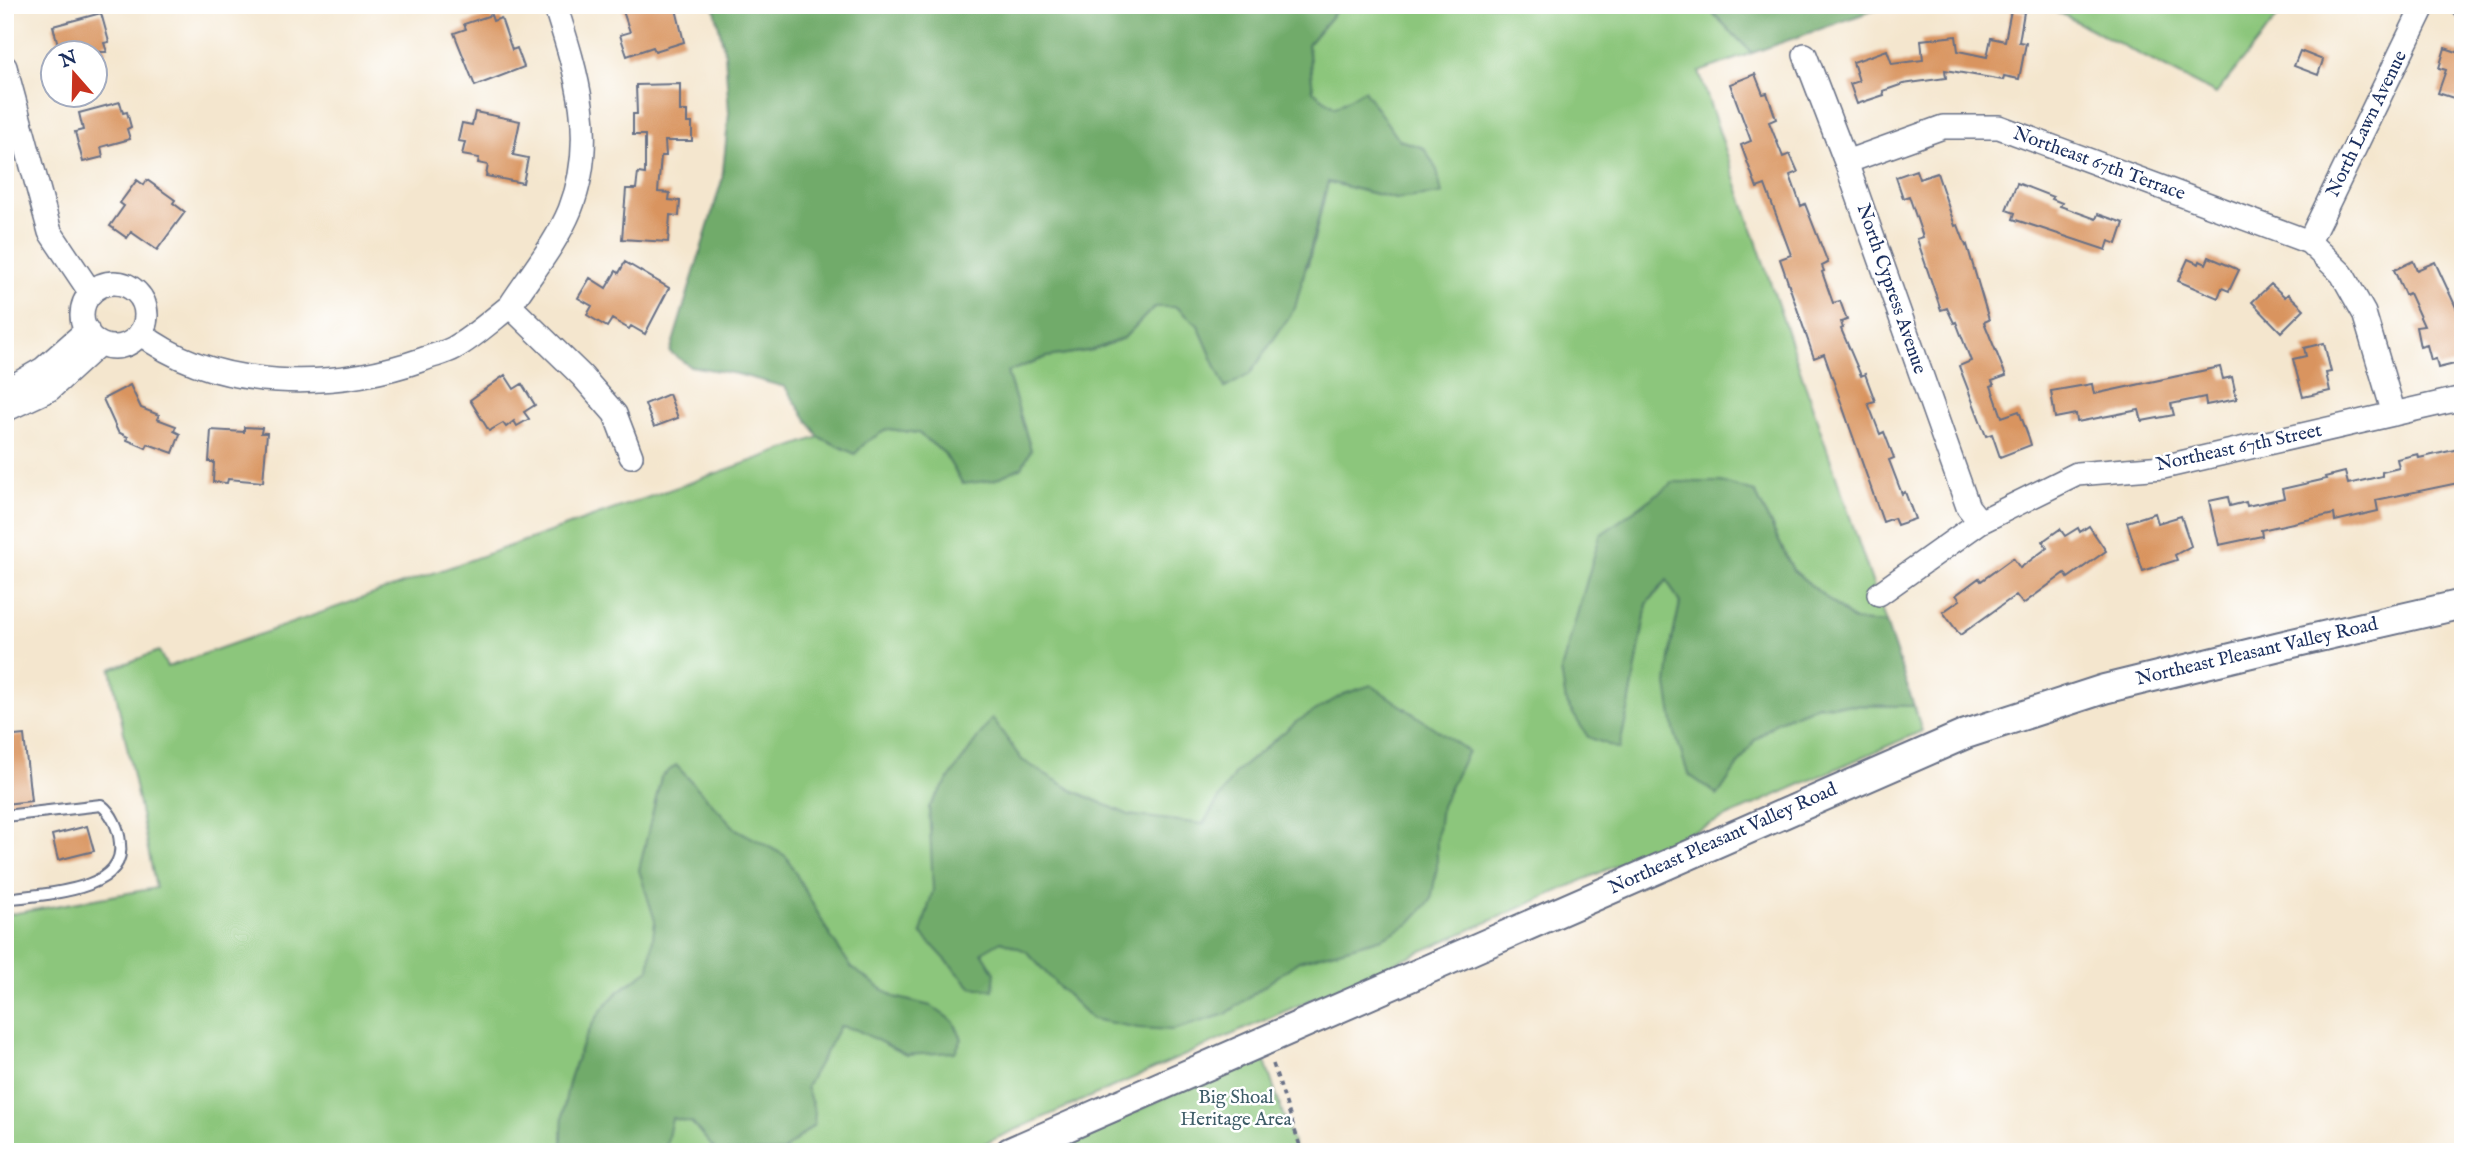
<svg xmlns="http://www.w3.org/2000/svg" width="2468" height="1157" font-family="'IM FELL English',serif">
<rect width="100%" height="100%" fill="#fff"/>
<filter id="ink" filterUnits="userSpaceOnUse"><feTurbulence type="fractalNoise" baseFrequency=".0143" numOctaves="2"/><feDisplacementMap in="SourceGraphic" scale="14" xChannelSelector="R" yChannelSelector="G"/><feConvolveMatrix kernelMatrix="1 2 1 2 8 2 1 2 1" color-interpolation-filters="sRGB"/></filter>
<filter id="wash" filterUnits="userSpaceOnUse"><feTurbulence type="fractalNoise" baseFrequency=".00686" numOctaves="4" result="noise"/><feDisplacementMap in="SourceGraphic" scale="28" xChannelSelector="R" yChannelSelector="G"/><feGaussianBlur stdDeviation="1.57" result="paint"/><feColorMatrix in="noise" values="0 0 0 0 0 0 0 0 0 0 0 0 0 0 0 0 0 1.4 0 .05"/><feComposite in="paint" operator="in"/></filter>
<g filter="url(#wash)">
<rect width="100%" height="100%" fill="#f4e6ce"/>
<path fill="#8cc67b" stroke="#547a6c" stroke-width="2" d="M1341 5H1705L1752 53 1699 72 1886 623 1854 621 1793 570 1755 492 1674 482 1588 737 1619 749 1629 706 1647 604 1667 580 1680 603 1672 641 1717 795 1754 741 1776 722 1818 705 1914 706 1922 731 965 1152H5V915L156 888 111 669 159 651 167 667 819 437 855 453 866 442 888 429 918 433 944 453 963 484 1031 450 1007 372 1047 357 1093 350 1124 338 1154 307H1176L1198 325 1225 387 1308 265 1328 182 1396 199 1424 148 1399 140 1364 91 1335 107 1313 92 1308 44Z
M2062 5H2287L2216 94 2058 12Z
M1261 1050 1296 1152H1053Z"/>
<path fill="#71ab6b" stroke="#466d64" stroke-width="2" d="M714 5H1341L1308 44 1313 91 1335 107 1364 90 1399 140 1424 148 1437 170 1442 194 1396 199 1328 182 1295 308 1250 374 1225 388 1198 325 1176 307H1154L1124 338 1093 350 1047 357 1007 372 1031 450 1022 467 994 480 963 484 944 453 918 433 888 429 866 442 855 454 819 437 785 387 737 374 690 366 670 352 722 180 729 113 725 54Z
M1705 5H1889L1752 53Z
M1674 482H1721L1755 492 1793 570 1854 621 1886 623 1914 706 1818 705 1776 722 1754 741 1718 795 1688 774 1674 730 1667 685 1672 641 1680 603 1667 580 1647 604 1629 706 1619 749 1588 737 1566 703 1561 670 1600 535Z
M1371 685 1468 751 1441 806 1437 840V868L1431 900 1409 924 1383 938 1299 961 1226 1014 1173 1030 1138 1028 1092 1019 1058 986 1026 951 1001 941 982 952 995 973 993 990 971 987 921 933 933 890 929 807 992 718 1022 760 1074 791 1129 815 1203 824 1235 773 1296 722 1344 694Z
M676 765 736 829 786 856 831 937 852 968 894 997 931 1006 954 1022 962 1039 955 1052 906 1055 857 1030 840 1026 806 1087 815 1112 814 1125 782 1152H717L692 1123 672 1118 665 1152H563C557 1102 580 1026 618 992 628 984 639 977 649 970L655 921 639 870 661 777Z"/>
<g id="blocks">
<path fill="#d9945f" d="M621 5H675L684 42 655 51 653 47 627 56 620 35 630 32Z
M2011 10 2024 12 2019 42 2026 43 2019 79 2004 76 2003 80 1945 70 1946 78 1903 84 1883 91 1884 95 1857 104 1850 84 1859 81 1853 62 1887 50 1892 64 1923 60 1921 40 1956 36 1958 51 1987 57 1991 38 2005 41Z
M101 13 109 42 104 43 107 52H60L53 26Z
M491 15 493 21 501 18 512 50 517 48 524 67 475 86 454 33 466 29 464 24Z
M2445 48 2463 54V101L2438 93 2446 70 2439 68Z
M2300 51 2323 60 2318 75 2294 66Z
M1755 74 1763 94 1767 93 1776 119 1769 122 1783 157 1790 154 1798 172 1790 175 1801 206 1805 204 1828 263 1822 266 1824 271 1822 272 1833 303 1840 301 1847 320 1841 322 1843 328 1841 329 1861 376 1865 374 1875 401 1868 403 1880 434 1884 432 1894 458 1889 460 1902 494 1905 492 1915 519 1897 525 1894 518 1883 522 1824 354 1814 358 1780 259 1791 255 1765 185 1757 188 1741 145 1751 141 1730 84Z
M680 84V111H687V123H692V141H665L666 156H661L658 192 670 193 669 200 680 201 679 216 670 215 668 242 622 239 626 189H636L638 173 645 174V135H633V114H637L636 85Z
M120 102 123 113 127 112 131 127 127 129 130 139 101 147 103 157 83 162 75 132 83 130 79 113Z
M475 112 520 121 513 155 528 158 523 183 486 176 488 165 478 163 479 158 462 155 465 142 458 141 462 123 472 125Z
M1916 170 1919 179 1937 173 1955 226 1958 225 1966 246 1967 245 1989 320 1984 322 2006 376 1992 381 1994 385 1991 386 2002 417 2019 411 2029 438 2031 445 2000 457 1992 434 1986 436 1959 366 1971 361 1956 322 1954 323 1947 308 1941 310 1917 239 1923 237 1909 196 1903 198 1896 177Z
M137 180 144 185 147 180 175 200 173 203 185 212 157 250 131 232 127 238 110 226 124 206 120 203Z
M2017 183 2053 197 2052 199 2062 203 2060 206 2096 219 2098 214 2124 223 2117 244 2109 241 2106 250 2013 219 2015 213 2006 210Z
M2209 257 2239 270 2229 291 2222 288 2218 298 2178 281 2188 259 2199 264 2200 261 2206 264Z
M2413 261 2417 270 2435 262 2441 275 2461 318 2463 362 2438 368 2436 359 2431 360 2427 345 2420 347 2416 327 2424 326 2409 293 2405 295 2394 270Z
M625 262 669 288 645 334 631 326 629 329 612 319 607 327 587 315 592 306 578 298 590 278 606 288 616 271 619 273Z
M2271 284 2285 297 2288 294 2304 309 2281 332 2252 302Z
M2324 343 2331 372 2326 373 2330 391 2303 397 2293 359 2306 356 2304 348Z
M2220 367 2223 379 2232 377 2237 399 2206 405 2205 397 2171 404 2174 415 2142 421 2139 410 2077 422 2076 414 2055 418 2051 391 2092 384 2094 394Z
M505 375 514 389 522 384 535 405 524 412 529 419 517 426 514 421 506 427 503 423 489 431 470 400Z
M130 385 141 408 159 415 157 419 176 426 174 431 180 434 173 453 148 444 146 448 127 440 128 437 118 432 103 399Z
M669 394 678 418 654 427 645 404Z
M244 427 262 428 261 433H267L263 482 228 479 227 483 213 482 214 462H209L211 430 244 432Z
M2463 448V482L2376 500 2378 511 2335 521 2334 514 2261 530 2262 536 2219 545 2209 501 2228 497 2230 506 2246 502 2247 506 2284 498 2282 489 2326 479 2325 477 2345 472 2348 484 2382 476V472L2399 468 2397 459 2418 454 2419 458Z
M2155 513 2158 523 2181 516 2191 546 2175 555 2177 560 2143 571 2127 522Z
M2089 526 2106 551 2068 578 2065 573 2023 604 2016 595 1960 635 1943 612 1960 600 1956 595 1979 578 1981 581 2013 558 2020 568 2047 548 2043 541 2060 529 2065 536 2078 528 2080 532Z
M24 735 31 801 5 804V737Z
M87 826 94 851 58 860 52 835Z"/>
</g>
</g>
<g filter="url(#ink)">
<use href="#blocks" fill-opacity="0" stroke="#676f85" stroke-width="2"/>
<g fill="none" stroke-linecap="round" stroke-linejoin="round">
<g stroke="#676f85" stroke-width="14">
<path id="service" d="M5 816 101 805C112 813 119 829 120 843 127 893 39 894 5 899"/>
</g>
<g stroke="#676f85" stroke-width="26">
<path id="minor" d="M555 5C577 74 598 139 570 210 556 244 530 275 510 306L582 376 615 414 631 456
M2462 5 2463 6
M1805 55 1846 162 1968 507 1980 522
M5 67 50 232 91 293
M1846 162 1943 127H1999L2309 242 2342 274 2364 313 2394 414
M2309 242 2424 5
M82 315a32 32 0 1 1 64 0a32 32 0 1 1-64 0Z
M140 333C217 393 336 390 424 359 434 355 445 353 454 348 474 337 492 320 510 306
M5 391 43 369 87 330
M5 410 50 389 99 344
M1879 594 1980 522 2077 474 2163 467 2463 398"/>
</g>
<g stroke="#676f85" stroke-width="32">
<path id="tertiary" d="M1010 1152 1966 734 2104 689 2280 646 2463 604"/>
</g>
<path stroke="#676f85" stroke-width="3.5" stroke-dasharray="5 5" stroke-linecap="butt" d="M1273 1064 1302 1152"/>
<use href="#service" stroke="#fff" stroke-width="10"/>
<use href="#minor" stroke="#fff" stroke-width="23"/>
<use href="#tertiary" stroke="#fff" stroke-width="28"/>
</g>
</g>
<g text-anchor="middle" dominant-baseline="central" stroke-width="5" stroke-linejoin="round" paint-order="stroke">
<g font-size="19" fill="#1b2f5e" stroke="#fff">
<text transform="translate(2367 124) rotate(-64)">North Lawn Avenue</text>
<text transform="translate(2099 164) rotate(20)">Northeast 67th Terrace</text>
<text transform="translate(1891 289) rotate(71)">North Cypress Avenue</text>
<text transform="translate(2239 448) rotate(-12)">Northeast 67th Street</text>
<text transform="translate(2257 652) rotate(-13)">Northeast Pleasant Valley Road</text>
<text transform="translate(1723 839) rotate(-24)">Northeast Pleasant Valley Road</text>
</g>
<g font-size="19" fill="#3d5c67" stroke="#fff">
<text x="1236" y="1098">Big Shoal<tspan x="1236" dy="22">Heritage Area</tspan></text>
</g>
</g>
<rect width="2468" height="1157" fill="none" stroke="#fff" stroke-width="28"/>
<g transform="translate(74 74) rotate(340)"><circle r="33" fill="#ffffff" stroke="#a4acbf" stroke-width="2"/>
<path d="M0-5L12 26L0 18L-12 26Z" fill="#c8321e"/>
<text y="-10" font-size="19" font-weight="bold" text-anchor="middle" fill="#1b2f5e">N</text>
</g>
</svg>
